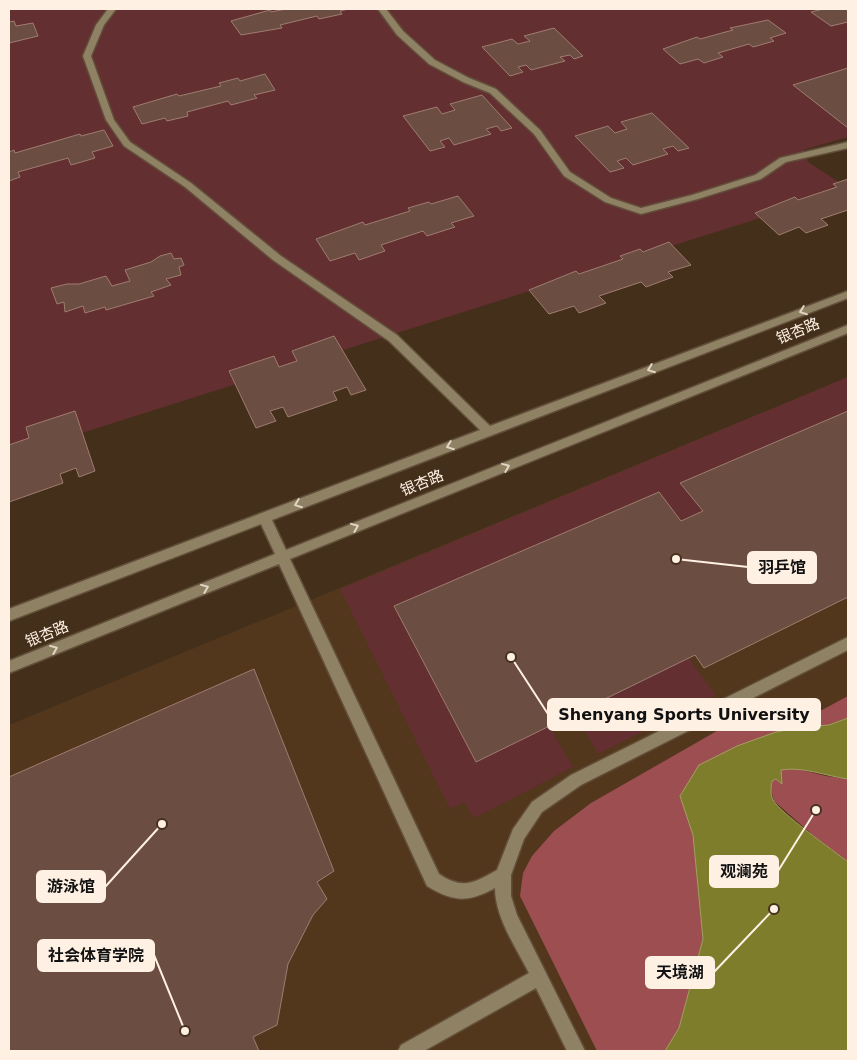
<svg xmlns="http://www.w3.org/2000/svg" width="857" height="1060" font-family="'DejaVu Sans','Noto Sans SC',sans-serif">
<rect width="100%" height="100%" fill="#442f1a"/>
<path fill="#52371d" d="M848 377V1051H9V725Z"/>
<path fill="#642f31" d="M9 9H848V137L803 150 808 162 848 188V190L9 456Z
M848 377V578L766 484 613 550 715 695 598 754 575 714 549 726 573 767 474 818 464 802 450 809 340 589Z"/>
<path fill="#9c4e51" d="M848 696V718L829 725 802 727 776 732 680 796 693 835 703 939 679 1028 665 1051H597L520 896 523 873 532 856 554 831 591 803 750 712H790L822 710Z
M794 768 826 776 848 779V862L815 837 774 801 771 790 772 781 776 779 781 783 780 770Z"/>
<path fill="#7d7d2b" stroke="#a4a062" d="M848 718V779C826 776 802 766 781 770L782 784 776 779 772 781C771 787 770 794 773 800 780 813 834 851 848 862V1051H665L679 1028 703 939 693 835 680 796 699 765 737 746 776 732 802 727 829 725Z"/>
<path fill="#6c4d42" stroke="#9e7d70" d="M286 9H349L340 11 342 14 319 19 317 16 280 25 282 28 241 35 231 21 270 10 271 12Z
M823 9H848V22L831 26 811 12Z
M768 20 786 33 770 38 774 41 753 47 749 44 718 53 723 57 704 63 698 59 680 64 663 49 697 37 700 39 733 30 730 28Z
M14 21 16 26 33 23 38 36 9 43V22Z
M554 28 583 56 574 59 570 55 560 57 565 61 531 70 526 65 518 67 523 72 510 76 482 47 512 39 518 44 530 41 524 36Z
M848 68V128L793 85Z
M265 74 275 90 254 95 257 98 231 105 228 101 187 112 188 116 167 121 165 118 142 124 133 107 177 94 179 96 221 86 219 83 238 78 240 81Z
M482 95 512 128 501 131 497 126 486 129 491 134 454 145 449 138 440 141 445 147 430 151 403 116 437 107 442 114 455 110 450 104Z
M652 113 689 148 678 151 673 146 663 149 668 154 633 165 626 158 617 161 624 168 610 172 575 136 608 126 615 133 627 129 621 122Z
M104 130 113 146 92 152 95 158 71 165 68 158 18 172 20 177 9 181V152L14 150 15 153 80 134 81 136Z
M848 179V210L821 219 828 225 806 233 799 227 779 235 755 213 795 197 798 200 837 187 833 184Z
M458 196 474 216 451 223 455 227 427 236 423 231 381 245 385 251 359 260 355 253 330 261 316 239 363 222 365 225 410 211 408 208 429 202 431 204Z
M669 242 691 265 668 272 673 277 646 287 641 282 599 296 606 303 579 313 574 306 549 314 529 290 576 271 579 274 623 259 620 256 640 249 643 252Z
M171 253 174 259 181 258 184 265 179 267 181 275 166 279 171 285 151 292 154 296 106 310 105 307 85 313 83 306 65 312 64 302 57 304 51 288 67 284H79L106 276 112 286 130 281 125 270 151 262 160 256Z
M334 336 366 390 351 395 347 387 333 392 337 400 288 417 283 407 270 411 276 421 256 428 229 371 274 356 279 367 297 361 292 351Z
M75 411 95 471 79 477 76 468 60 474 63 483 9 502V445L29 438 26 427Z
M848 411V597L704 668 695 655 476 762 394 606 659 492 681 521 703 511 680 483Z
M254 669 334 871 317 882 327 899 313 915 288 964 277 1025 253 1037 259 1051H9V777Z"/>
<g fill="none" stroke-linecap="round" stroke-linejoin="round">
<g stroke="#624e3a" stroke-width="3">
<path id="minor" d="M108 9H116L104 25 91 56 114 120 130 142 191 183 281 256 397 335 490 426 848 291V298L272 520 286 550 848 325V333L290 559 439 874C463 890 474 883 497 870L513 829 532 802 571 775 848 637V650L581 785 542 812 524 839 511 875V896L517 915 585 1051H567L536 988 424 1051H398L401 1045 529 973C516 948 495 917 495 888 468 903 453 902 427 886L279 564 9 673V661L275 554 261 524 9 621V609L480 430 389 341 273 260 185 187 124 146 106 120 83 56 96 25Z
M378 9H386L403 31 435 60 469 78 496 89 540 130 570 172 611 198 641 208 692 195 755 175 780 158 848 142V148L786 162 761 179 698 199 641 214 605 202 564 176 534 134 490 93 463 82 429 64 397 35Z"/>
</g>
<use href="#minor" fill="#8f8163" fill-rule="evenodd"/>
</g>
<defs><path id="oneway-chevron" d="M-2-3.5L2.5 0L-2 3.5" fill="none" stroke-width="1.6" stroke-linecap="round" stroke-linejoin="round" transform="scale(1.25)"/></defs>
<g stroke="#e2d4c3">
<use href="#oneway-chevron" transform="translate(803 311) rotate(159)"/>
<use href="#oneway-chevron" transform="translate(651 369) rotate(159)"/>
<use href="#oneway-chevron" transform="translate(450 446) rotate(159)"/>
<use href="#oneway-chevron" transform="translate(506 467) rotate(-22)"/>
<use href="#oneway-chevron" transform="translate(298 504) rotate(159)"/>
<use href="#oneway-chevron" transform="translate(355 527) rotate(-22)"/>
<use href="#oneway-chevron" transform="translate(205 588) rotate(-22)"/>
<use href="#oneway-chevron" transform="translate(54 649) rotate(-22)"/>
</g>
<g text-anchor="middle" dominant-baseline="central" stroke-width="4" stroke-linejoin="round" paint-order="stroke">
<g font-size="15" fill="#fef0e3" stroke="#442f1a">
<text transform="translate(798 331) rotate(-22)">银杏路</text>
<text transform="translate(422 483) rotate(-22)">银杏路</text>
<text transform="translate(47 634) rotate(-22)">银杏路</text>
</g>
</g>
<path fill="none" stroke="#fef0e3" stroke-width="2" d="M676 559L748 567M511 657L548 714M816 810L778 871M162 824L105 887M185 1031L154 955M774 909L714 972"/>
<g fill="#fef0e3" stroke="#442f1a" stroke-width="2">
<circle cx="676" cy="559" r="5"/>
<circle cx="511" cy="657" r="5"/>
<circle cx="816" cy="810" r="5"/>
<circle cx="162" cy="824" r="5"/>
<circle cx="185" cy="1031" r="5"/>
<circle cx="774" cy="909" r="5"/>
</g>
<g fill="#fef0e3" stroke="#fef0e3" stroke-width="2">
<rect x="748" y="552" width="68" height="31" rx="5"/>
<rect x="548" y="699" width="272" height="31" rx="5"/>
<rect x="710" y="856" width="68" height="31" rx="5"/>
<rect x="37" y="871" width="68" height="31" rx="5"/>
<rect x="38" y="940" width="116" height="31" rx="5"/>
<rect x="646" y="957" width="68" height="31" rx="5"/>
</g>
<g font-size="16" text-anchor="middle" font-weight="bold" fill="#111">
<text x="782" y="573">羽乒馆</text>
<text x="684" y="720">Shenyang Sports University</text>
<text x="744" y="877">观澜苑</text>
<text x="71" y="892">游泳馆</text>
<text x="96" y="961">社会体育学院</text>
<text x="680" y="978">天境湖</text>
</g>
<rect width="857" height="1060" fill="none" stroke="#fef0e3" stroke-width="20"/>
</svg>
